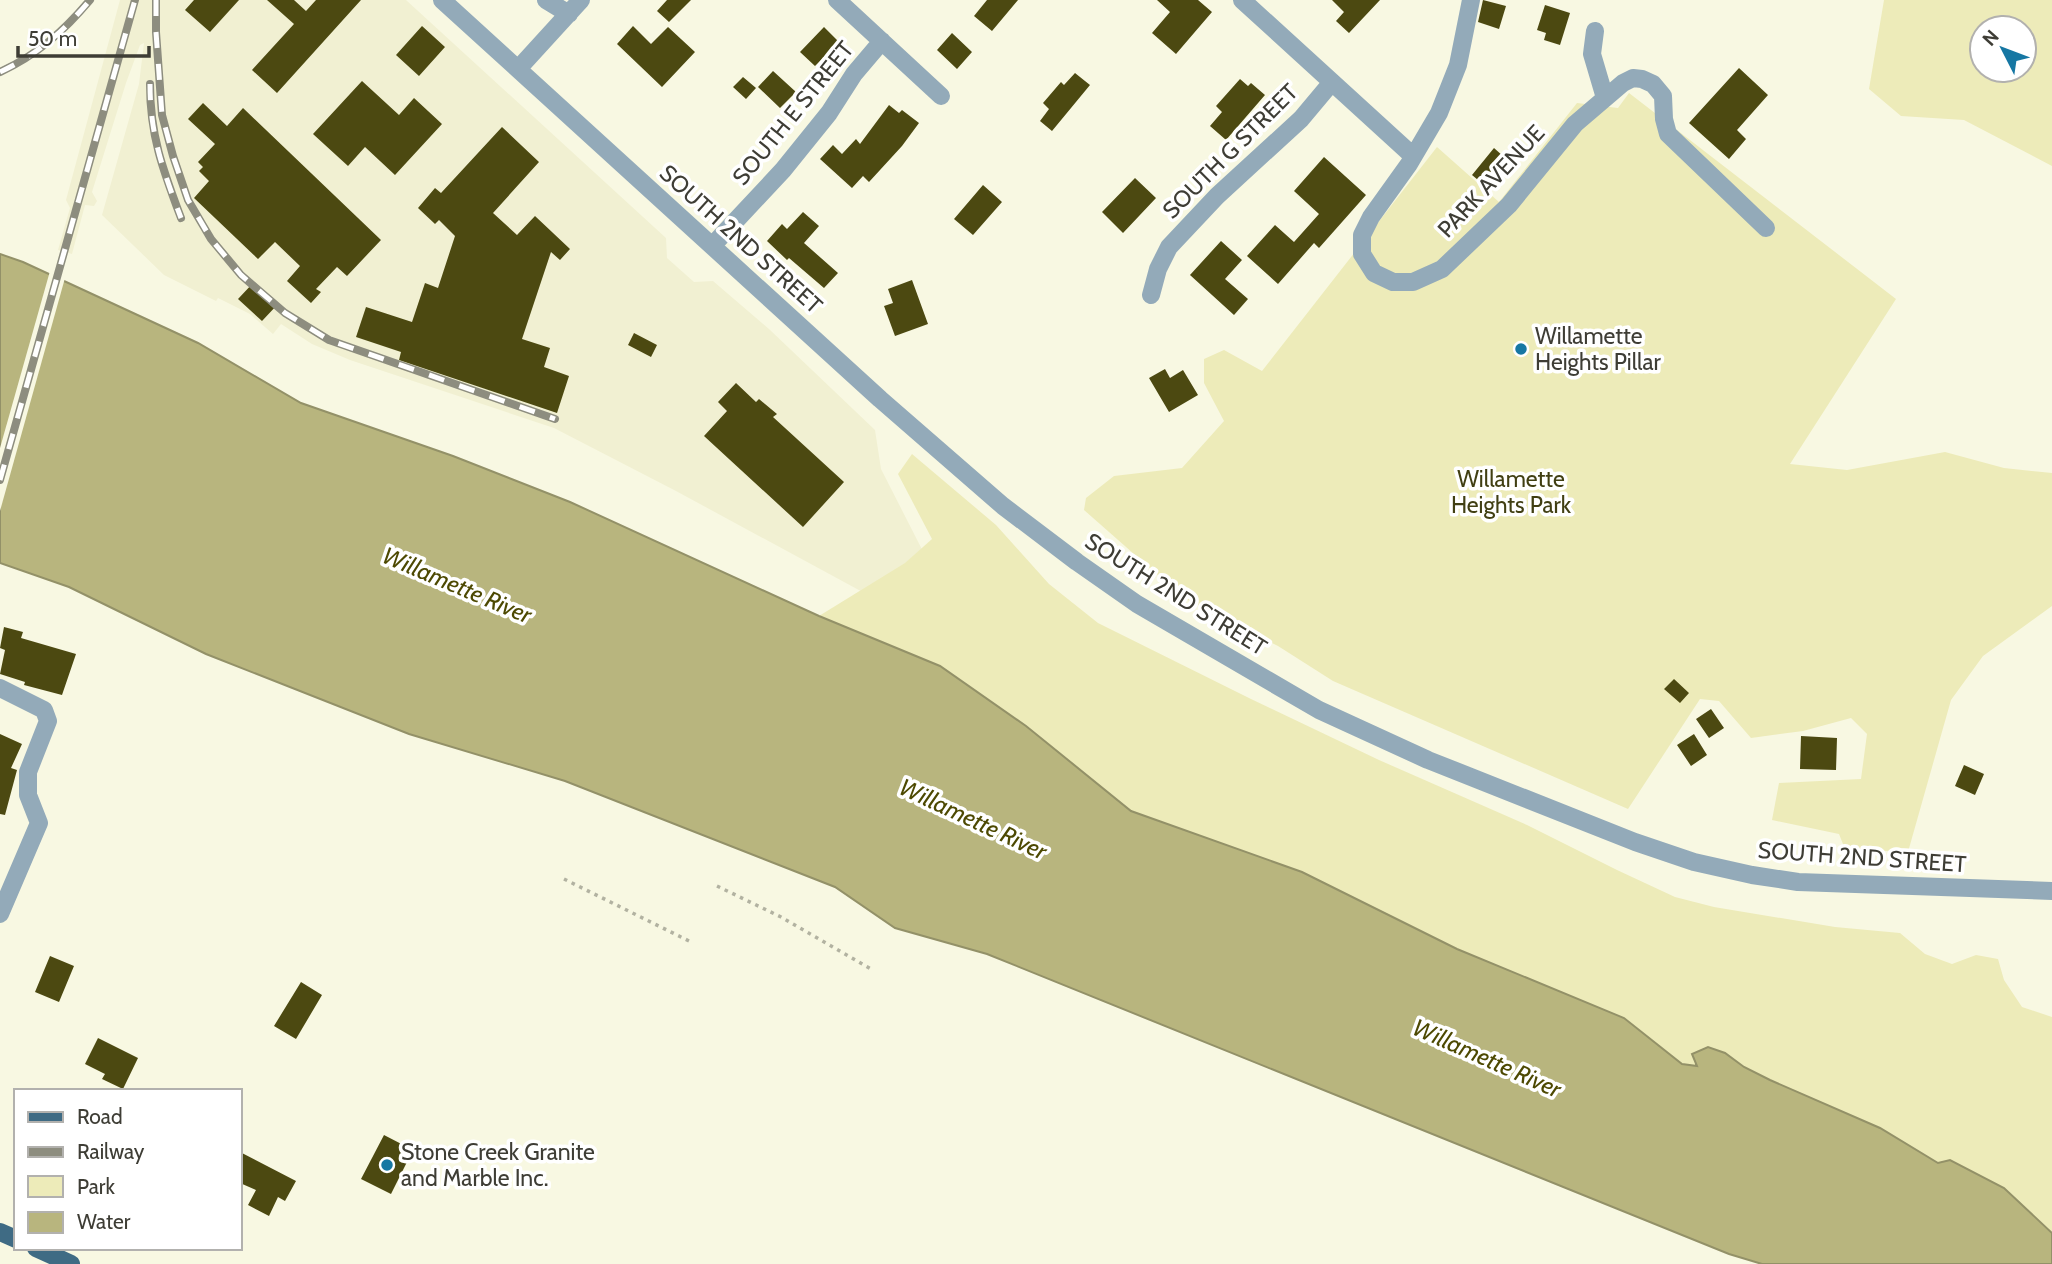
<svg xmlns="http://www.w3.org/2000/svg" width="2052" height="1264" font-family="Cabin,sans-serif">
<rect width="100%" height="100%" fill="#f8f8e2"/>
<path fill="#f1f0d2" d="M120 0H406L666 238 667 258 694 282 713 281 769 329 875 430 881 469 934 573 892 608 676 491 554 428 350 360 312 344 281 324 273 334 250 314 218 298 216 301 164 275 102 215 139 84 144 43 140 45 126 83 92 192 97 201 94 206 85 205 72 254 58 250 70 208 66 200Z"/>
<path fill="#edebb9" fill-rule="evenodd" d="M1884 0H2052V166L1964 120 1901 116 1869 89ZM2024 28V70H1982V28Z
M1629 93 1896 299 1790 464 1847 470 1945 452 2004 468 2052 473V606L1983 656 1951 700 1908 852 1845 849 1839 834 1772 820 1779 783 1861 779 1867 734 1851 718 1803 731 1751 738 1719 701 1700 699 1628 809 1333 681 1278 646 1184 598 1084 510 1086 498 1114 476 1182 468 1224 421 1204 383V359L1224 350 1262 371 1437 147 1499 202 1577 103 1618 108Z
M912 454 996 525 1049 584 1098 623 1251 699 1379 760 1527 825 1617 870 1675 897 1714 907 1835 927 1900 933 1925 954 1952 964 1976 955 1998 959 2004 980 2022 1007 2052 1017V1233L2004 1188 1950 1160 1938 1163 1880 1128 1770 1080 1744 1067 1725 1053 1708 1047 1697 1066 1682 1064 1624 1018 1457 949 1302 872 1131 811 1026 726 940 666 819 616 905 563 932 539 898 474Z"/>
<path fill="#b8b57e" stroke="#939168" stroke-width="2" d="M0 254 23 262 198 343 301 403 453 456 570 502 819 616 940 666 1026 726 1131 811 1302 872 1457 949 1624 1018 1682 1064 1697 1066 1692 1054 1708 1047 1725 1053 1744 1067 1770 1080 1880 1128 1938 1163 1950 1160 2004 1188 2052 1233V1264H1762L1729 1254 987 954 895 928 835 887 565 781 409 734 206 654 69 587 0 563Z"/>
<path fill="#f8f8e2" d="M50 271 65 278 0 511V448Z"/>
<path fill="#4c4911" d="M194 0H239L210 32 185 10Z
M267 0H294L306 11 316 0H361L277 93 252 70 294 24Z
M667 0H691L669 22 657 11Z
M987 0H1018L992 31 974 16Z
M1157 0H1198L1212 12 1176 54 1152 33 1170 12Z
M1332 0H1380L1349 33 1336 21 1344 12Z
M1483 0 1506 6 1499 29 1478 22Z
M1545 5 1570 13 1560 45 1544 40 1546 33 1537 30Z
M422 26 445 47 419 76 396 55Z
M633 26 651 44 668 27 695 52 662 87 617 44Z
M824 27 839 42 815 66 800 52Z
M952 33 972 52 957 69 937 50Z
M1739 68 1768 95 1737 130 1746 139 1729 159 1689 123Z
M773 71 796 92 780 108 758 87Z
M1075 73 1090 85 1052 131 1040 121 1049 109 1043 103 1061 82 1064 85Z
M743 77 756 88 746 99 733 87Z
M1240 79 1248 86 1251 83 1265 95 1226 140 1210 126 1222 112 1216 106Z
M362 81 399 115 414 98 442 124 395 175 365 147 348 166 313 134Z
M203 103 227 126 243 108 381 240 347 276 337 267 316 289 321 292 311 303 287 281 300 266 275 242 258 259 194 198 209 181 199 171 203 167 198 162 215 144 188 119Z
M889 105 899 113 902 110 919 123 902 146 869 182 863 176 852 188 820 159 833 145 842 154 856 139 860 144Z
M502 127 539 162 493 213 517 235 535 216 570 249 560 260 551 252 522 339 550 348 544 367 569 376 557 413 399 360 401 352 356 337 366 307 412 322 425 283 438 288 455 236 439 220 435 224 418 208 435 188 441 193Z
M1494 148 1512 164 1490 190 1472 175Z
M1324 157 1366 195 1319 248 1314 243 1278 284 1247 256 1275 225 1294 242 1319 214 1294 191Z
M1135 178 1156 198 1123 233 1102 212Z
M983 185 1002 202 973 235 954 219Z
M803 212 819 226 804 243 838 273 824 288 789 258 787 260 767 241 782 224 787 229Z
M1221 241 1242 260 1225 279 1248 299 1234 315 1190 275Z
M912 280 928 324 895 336 884 306 893 303 888 289Z
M254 282 278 304 262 321 238 299Z
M634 333 657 345 651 357 628 345Z
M1165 369 1170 378 1183 370 1198 395 1169 412 1149 378Z
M736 383 756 402 759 399 777 414 773 417 844 482 803 527 704 436 727 411 718 402Z
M4 627 23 632 21 638 76 654 62 695 24 685 25 682 0 674 5 650 0 648Z
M1674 679 1689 693 1680 703 1664 689Z
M1711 709 1724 728 1709 738 1696 719Z
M0 734 22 744 11 768 17 770 5 815 0 814Z
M1694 734 1707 755 1691 766 1677 745Z
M1801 736 1837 738 1836 770 1800 769Z
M1964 765 1984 774 1975 795 1955 786Z
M50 956 74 966 59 1002 35 992Z
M301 982 322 995 296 1039 274 1026Z
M98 1038 138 1058 123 1089 102 1079 105 1074 85 1064Z
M384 1135 413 1150 391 1194 361 1179Z
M240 1152 296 1181 285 1201 278 1197 269 1216 248 1205 256 1190 240 1183Z"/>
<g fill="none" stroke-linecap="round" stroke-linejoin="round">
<path stroke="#b2b2a1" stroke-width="3.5" stroke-dasharray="3.5 5" stroke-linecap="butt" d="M564 879 691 942
M717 886 781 917 871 969"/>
<path stroke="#93aab9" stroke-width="18" d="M442 0 880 399 1003 506 1077 562 1137 604 1319 710 1428 760 1635 842 1694 862 1752 875 1798 882 2052 891
M546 0 569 14
M837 0 941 96
M1242 0 1413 156
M1471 0 1458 65 1439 113 1409 164 1371 217 1362 235V254L1374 273 1393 282H1413L1442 269 1509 205 1575 124 1623 83 1633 78 1642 79 1653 84 1663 96 1664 119 1668 134 1766 228
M1595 31 1592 54 1605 98
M518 69 581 0
M712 246 783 170 829 113 854 74 882 41
M1151 295 1158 269 1169 247 1217 196 1301 119 1332 82
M0 688 44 710 48 721 28 772V795L39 823 0 914"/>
<path stroke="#3f6b84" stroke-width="18" d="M0 1232 16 1239
M36 1248 71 1264"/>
<g stroke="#8d8d7f" stroke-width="8">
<path id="rail" d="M156 0V32L162 115 173 156 188 200 211 239 241 275 285 313 329 340 555 419
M0 72C37 55 64 31 90 0
M150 84C150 136 163 170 181 218
M0 480 135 0"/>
</g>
<use href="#rail" stroke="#fff" stroke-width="5" stroke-dasharray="16" stroke-linecap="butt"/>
</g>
<g fill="#1677a3" stroke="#fff" stroke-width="2.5">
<circle cx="1521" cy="349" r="7"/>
<circle cx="387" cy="1165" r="7"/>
</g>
<g text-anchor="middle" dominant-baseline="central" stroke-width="7" stroke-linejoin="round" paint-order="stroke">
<g font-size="23" fill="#3e3d35" stroke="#fff">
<text transform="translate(793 113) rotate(-51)">SOUTH E STREET</text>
<text transform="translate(1230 151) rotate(-45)">SOUTH G STREET</text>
<text transform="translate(1491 181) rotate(-47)">PARK AVENUE</text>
<text transform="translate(741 239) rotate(42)">SOUTH 2ND STREET</text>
<text transform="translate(1176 594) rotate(32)">SOUTH 2ND STREET</text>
<text transform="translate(1862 857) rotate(4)">SOUTH 2ND STREET</text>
</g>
<g font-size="23" fill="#3e3d35" stroke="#fff" text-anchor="start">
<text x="1535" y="336">Willamette<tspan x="1535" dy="26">Heights Pillar</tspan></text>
<text x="401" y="1152">Stone Creek Granite<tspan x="401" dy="26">and Marble Inc.</tspan></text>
</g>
<g font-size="23" fill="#413f13" stroke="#fff">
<text x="1511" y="479">Willamette<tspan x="1511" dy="26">Heights Park</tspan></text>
</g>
<g font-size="24" font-style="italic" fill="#4d4902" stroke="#fff">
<text transform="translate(457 585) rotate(23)">Willamette River</text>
<text transform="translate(973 819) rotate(25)">Willamette River</text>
<text transform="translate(1487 1058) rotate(24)">Willamette River</text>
</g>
</g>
<rect x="14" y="1089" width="228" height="161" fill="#ffffff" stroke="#b2b1ae" stroke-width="2"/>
<rect x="28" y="1112" width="35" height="10" fill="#3f6b84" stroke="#b2b1ae" stroke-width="2"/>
<text x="77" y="1124" font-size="21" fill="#3e3d35">Road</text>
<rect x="28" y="1147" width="35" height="10" fill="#8d8d7f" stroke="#b2b1ae" stroke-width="2"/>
<text x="77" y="1159" font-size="21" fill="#3e3d35">Railway</text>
<rect x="28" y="1176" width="35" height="21" fill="#edebb9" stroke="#b2b1ae" stroke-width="2"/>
<text x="77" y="1194" font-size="21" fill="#3e3d35">Park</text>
<rect x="28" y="1212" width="35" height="21" fill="#b8b57e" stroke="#b2b1ae" stroke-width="2"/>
<text x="77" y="1229" font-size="21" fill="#3e3d35">Water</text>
<g transform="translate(2003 49) rotate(312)"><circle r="33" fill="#ffffff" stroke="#b2b1ae" stroke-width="2"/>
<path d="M0-5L12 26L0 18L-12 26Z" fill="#1677a3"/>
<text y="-10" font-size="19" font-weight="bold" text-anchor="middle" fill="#3e3d35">N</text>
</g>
<path d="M18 46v10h131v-10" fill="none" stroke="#3e3d35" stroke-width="3.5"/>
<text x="28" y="46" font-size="21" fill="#3e3d35" stroke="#ffffff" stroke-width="5" paint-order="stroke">50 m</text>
</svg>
